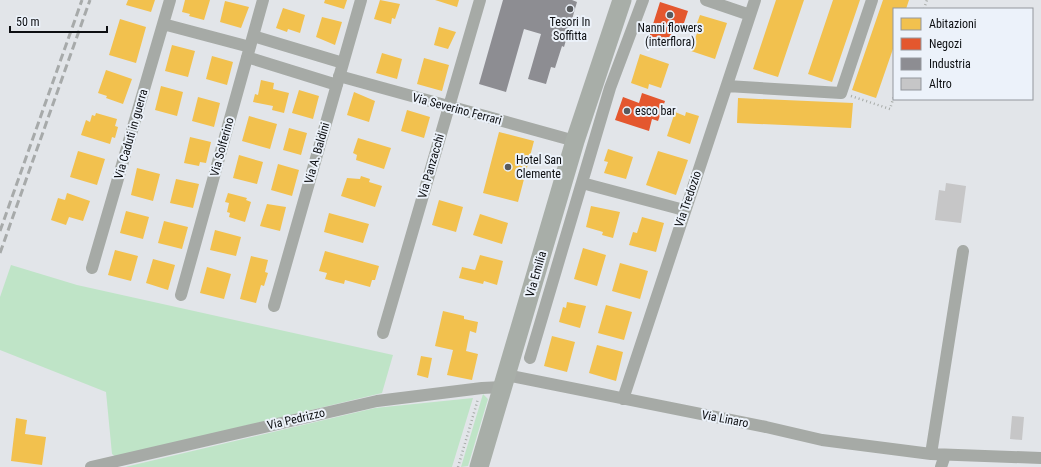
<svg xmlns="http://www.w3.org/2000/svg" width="1041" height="467" font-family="'Roboto Condensed',sans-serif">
<rect width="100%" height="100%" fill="#e2e5e9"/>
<path fill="#bfe4c7" d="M11 265 77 285 393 355 382 393 116 457 112 454 106 392 0 350V297Z
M483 394 488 399 468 466 461 467Z
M473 398 452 467H125L375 408Z"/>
<path fill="#f2c14e" d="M128 0H155L151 12 126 5Z
M185 0H210L204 20 189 16 190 14 182 12Z
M325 0H347L344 9 324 3Z
M380 0 400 4 395 19 392 18 391 24 374 19Z
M435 0H459L457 7Z
M776 0H804L778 77 753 69Z
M833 0H860L832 82 808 74Z
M883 0H909L906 9H894V46L876 98 852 90Z
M225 1 249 7 241 28 220 22Z
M283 8 305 15 300 33 288 29 287 32 276 28Z
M700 15 727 23 715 59 691 51 699 27 696 26Z
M322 17 342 22 335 45 316 37Z
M120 19 146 27 136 63 109 55Z
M439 27 456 32 448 49 434 45Z
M172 45 195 51 188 77 165 71Z
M382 53 402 59 397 79 376 73Z
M640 54 669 64 661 88 649 84 648 89 631 83Z
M212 56 233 62 227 85 206 79Z
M424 58 449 65 442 91 417 84Z
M106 70 132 79 123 104 106 98 107 96 98 93Z
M261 80 274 83 273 89 289 93 284 113 272 110 273 106 253 102 255 94 258 95Z
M161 86 183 92 177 116 155 110Z
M299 90 319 96 313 119 292 113Z
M354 92 375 101 369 122 347 115Z
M198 97 220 103 214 127 192 121Z
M738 98 853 103 851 128 737 123Z
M407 110 430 117 424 138 401 131Z
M675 112 685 116 686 112 699 116 690 144 667 136Z
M96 113 117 119 115 126 118 127 115 138 112 137 110 144 81 135 86 120 90 122 92 115 95 116Z
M249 116 277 124 270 149 242 141Z
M289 128 307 133 301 155 283 150Z
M499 132 534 141 518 202 483 193Z
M190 137 211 142 206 163 200 162 199 166 184 163Z
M358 138 391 148 384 169 356 160 357 155 353 153Z
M608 149 633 157 626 179 604 173 608 162 604 161Z
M78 151 105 159 97 185 70 177Z
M658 151 688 160 676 195 646 185Z
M239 155 263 162 257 184 233 178Z
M278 164 299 170 292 196 271 190Z
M137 168 160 174 153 201 131 195Z
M361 176 370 179 369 182 382 186 375 207 341 196 347 178 360 179Z
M176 179 199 184 193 208 170 203Z
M67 193 90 201 83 221 69 217 66 225 51 220 58 198 65 200Z
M228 193 247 198 246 200 251 202 245 222 229 217 230 213 227 212 229 203 225 202Z
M439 200 463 207 456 232 432 225Z
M267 204 286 207 280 231 260 226Z
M591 206 620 212 613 238 602 235 603 232 586 227Z
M126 211 149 217 143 239 120 233Z
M329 213 369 224 363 243 324 232Z
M480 214 508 223 502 244 473 235Z
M642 217 664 223 656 252 629 245 633 232 637 233Z
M164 221 188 227 182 249 158 243Z
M215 230 241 237 236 256 210 250Z
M583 248 606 255 597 286 574 279Z
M115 250 138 256 131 281 108 275Z
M325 251 379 266 375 280H372L370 287 345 280 344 284 325 279 327 273 319 271Z
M480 255 503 261 497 285 484 281 483 284 459 278 462 267 475 270Z
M251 256 268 260 265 272 268 273 264 286 261 285 256 303 240 299Z
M153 259 175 265 168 290 146 283Z
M620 263 648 271 640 299 612 291Z
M207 267 231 274 224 299 200 293Z
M567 302 586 306 580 328 559 322 563 307 566 308Z
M606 305 632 312 624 340 598 333Z
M443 311 464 316V319L478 322 476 333 470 331 466 351 478 354 472 380 447 375 453 350 435 346Z
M552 336 575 342 567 372 544 366Z
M597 345 623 352 616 381 589 373Z
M421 356 432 358 428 378 417 375Z
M16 418 27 420 25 434 46 437 42 465 11 461Z"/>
<path fill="#e4572e" d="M660 2 688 11 681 32 673 29 668 46 648 40Z
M642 93 665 101 658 121 652 119 649 131 615 120 623 97 639 103Z"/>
<path fill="#8d8d92" d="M503 0H572L577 2 564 47 562 46 555 68 551 67 546 84 528 79 541 34 524 29 506 92 479 84Z"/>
<path fill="#c6c6c7" d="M946 183 966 186 961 223 935 220 939 190 945 191Z
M1012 416 1024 417 1022 440 1010 439Z"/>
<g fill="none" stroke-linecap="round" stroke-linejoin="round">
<path stroke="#a6aaa7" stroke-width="2.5" stroke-dasharray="1 3" stroke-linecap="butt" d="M924 9 927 0
M851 96 890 109 894 96
M458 467 478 399"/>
<path stroke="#a6aaa6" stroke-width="12" d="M706 0 750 15
M163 24 250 47
M253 36 343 63
M247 57 337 85
M339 76 575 141
M727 86 841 93 872 0
M582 183 684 210
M92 268 170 0
M181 295 263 0
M274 306 361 0
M383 333 480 0
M530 358 610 88 643 0
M506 375 766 427 822 440 931 454 1041 458
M623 399 755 0
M931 454 963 251
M91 467 377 401 482 388 503 387
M941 467 945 455"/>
<path stroke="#a8aea8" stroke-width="19" d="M479 467 575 141 622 0"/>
<path stroke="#a7aaaa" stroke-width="3" stroke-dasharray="8 4" stroke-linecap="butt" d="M0 231 82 0
M0 253 90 0"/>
</g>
<g fill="#585a5d" stroke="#ecf2fa" stroke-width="1.5">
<circle cx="570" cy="9" r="4"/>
<circle cx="670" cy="15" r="4"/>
<circle cx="627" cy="111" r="4"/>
<circle cx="508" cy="167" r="4"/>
</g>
<g text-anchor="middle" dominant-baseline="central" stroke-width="4" stroke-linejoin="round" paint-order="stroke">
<g font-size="12" fill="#0d0f12" stroke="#ecf2fa">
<text x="570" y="22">Tesori In<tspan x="570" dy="14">Soffitta</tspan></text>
<text x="670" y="28">Nanni flowers<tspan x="670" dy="14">(interflora)</tspan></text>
<text x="635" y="111" text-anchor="start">esco bar</text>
<text x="516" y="160" text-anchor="start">Hotel San<tspan x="516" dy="14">Clemente</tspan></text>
</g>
<g font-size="12" fill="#0d0f12" stroke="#ecf2fa">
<text transform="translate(457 109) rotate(15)">Via Severino Ferrari</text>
<text transform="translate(131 134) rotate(-74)">Via Caduti in guerra</text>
<text transform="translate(222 147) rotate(-75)">Via Solferino</text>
<text transform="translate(317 153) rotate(-74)">Via A. Baldini</text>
<text transform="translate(431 166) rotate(-74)">Via Panzacchi</text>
<text transform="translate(688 199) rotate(-71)">Via Tredozio</text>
<text transform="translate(536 274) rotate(-74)">Via Emilia</text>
<text transform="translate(296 419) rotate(-13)">Via Pedrizzo</text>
<text transform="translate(725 419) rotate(11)">Via Linaro</text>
</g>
</g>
<rect x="893" y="8" width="140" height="92" fill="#ecf2fa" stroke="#93979d"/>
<rect x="901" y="18" width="20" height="12" fill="#f2c14e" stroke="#93979d"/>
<text x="929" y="28" font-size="12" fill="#0d0f12">Abitazioni</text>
<rect x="901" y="38" width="20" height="12" fill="#e4572e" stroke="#93979d"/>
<text x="929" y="48" font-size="12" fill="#0d0f12">Negozi</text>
<rect x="901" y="58" width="20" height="12" fill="#8d8d92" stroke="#93979d"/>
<text x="929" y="68" font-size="12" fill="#0d0f12">Industria</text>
<rect x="901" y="78" width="20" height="12" fill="#c6c6c7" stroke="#93979d"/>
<text x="929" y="88" font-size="12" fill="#0d0f12">Altro</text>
<path d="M10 26v6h97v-6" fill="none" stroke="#0d0f12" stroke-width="2"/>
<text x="16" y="26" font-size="12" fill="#0d0f12" stroke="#ecf2fa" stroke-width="3" paint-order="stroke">50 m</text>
</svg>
